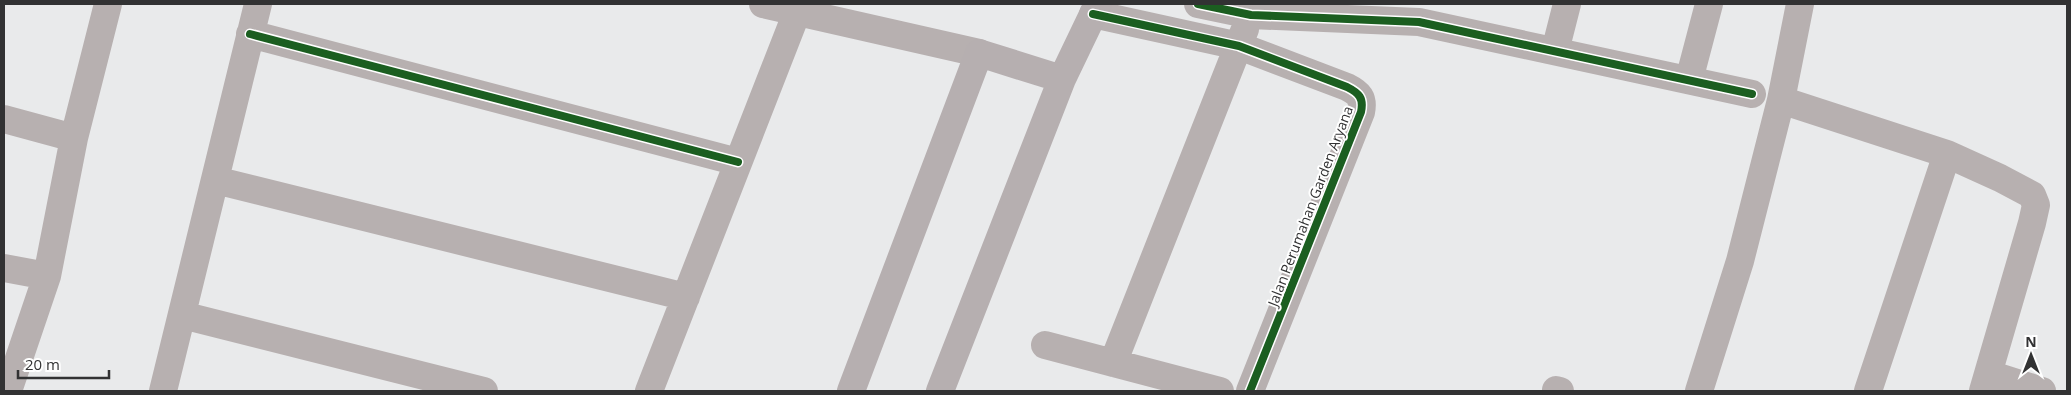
<svg xmlns="http://www.w3.org/2000/svg" width="2071" height="395" font-family="'Open Sans',sans-serif">
<rect width="100%" height="100%" fill="#e9eaeb"/>
<g fill="none" stroke-linecap="round" stroke-linejoin="round">
<path stroke="#b7b0b0" stroke-width="28" d="M763 4 979 53
M1198 4 1251 15 1419 22 1752 94
M1093 14 1239 46 1347 87C1359 93 1364 98 1361 112L1250 391
M250 34 738 162
M1555 51 1567 4
M1689 80 1709 4
M1781 100 1947 154 2000 178 2032 195 2036 205 2032 223 1983 391
M4 119 74 138
M215 180 686 297
M4 268 47 276
M182 315 484 391
M1045 345 1220 391
M1113 363 1245 29
M1989 374 2042 391
M1556 390 1560 391
M8 391 47 276 74 138 108 4
M163 391 258 4
M649 391 797 12
M1699 391 1740 261 1781 100 1800 4
M1868 391 1947 154"/>
<path stroke="#b6afb0" stroke-width="28" d="M851 391 979 53 1062 79 1098 4
M940 391 1062 79"/>
<g stroke="#fff" stroke-width="11">
<path id="cycleway" d="M1198 4 1251 15 1419 22 1752 94
M1093 14 1239 46 1347 87C1359 93 1364 98 1361 112L1250 391
M250 34 738 162"/>
</g>
<use href="#cycleway" stroke="#1b5e20" stroke-width="8"/>
</g>
<g text-anchor="middle" dominant-baseline="central" stroke-width="4" stroke-linejoin="round" paint-order="stroke">
<g font-size="14" fill="#323233" stroke="#fff">
<text transform="translate(1310 206) rotate(-69)">Jalan Perumahan Garden Aryana</text>
</g>
</g>
<rect width="2071" height="395" fill="none" stroke="#323233" stroke-width="10"/>
<g transform="translate(2031 355)" stroke="#ffffff" stroke-width="4" paint-order="stroke">
<path d="M0-4L9 19L0 12L-9 19Z" fill="#323233"/>
<text y="-8" font-size="14" font-weight="bold" text-anchor="middle" fill="#323233">N</text>
</g>
<path d="M18 370v8h91v-8" fill="none" stroke="#323233" stroke-width="2.5"/>
<text x="25" y="370" font-size="15" fill="#323233" stroke="#ffffff" stroke-width="4" paint-order="stroke">20 m</text>
</svg>
